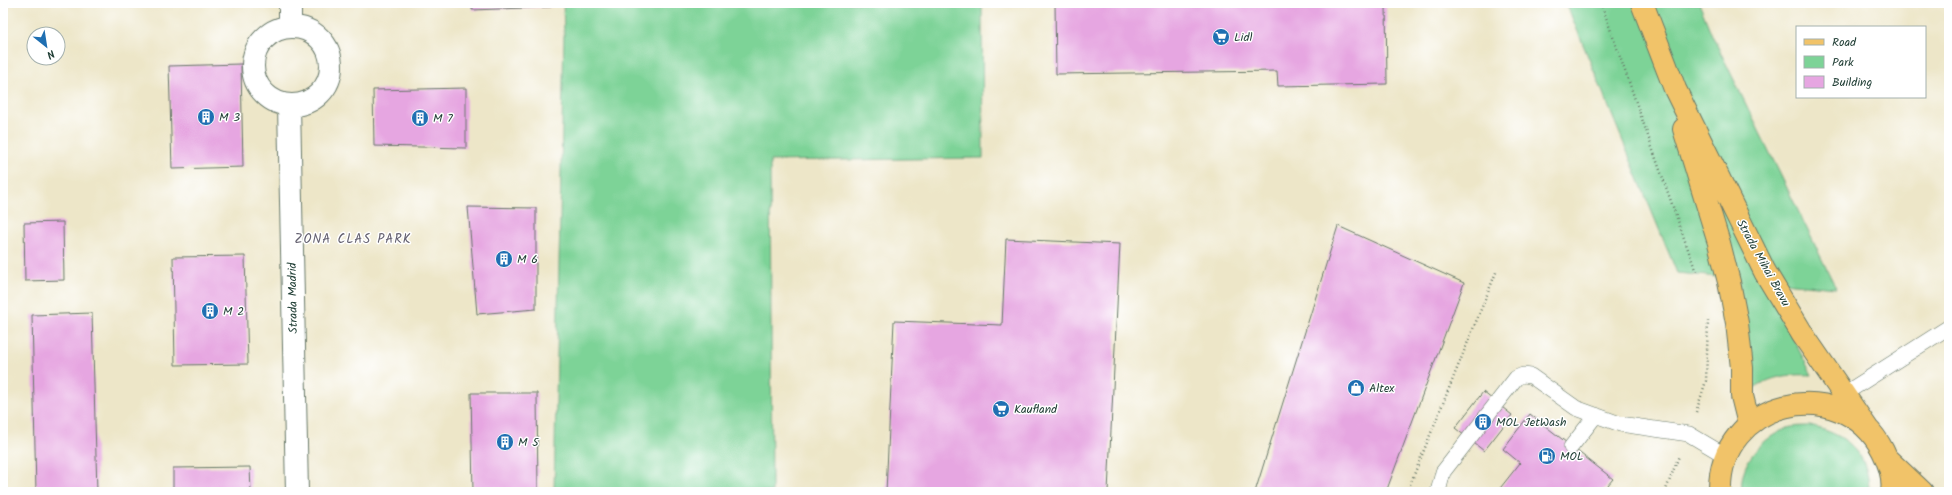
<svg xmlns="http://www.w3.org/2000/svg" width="1952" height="495" font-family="Kalam,sans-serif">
<rect width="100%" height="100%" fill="#fff"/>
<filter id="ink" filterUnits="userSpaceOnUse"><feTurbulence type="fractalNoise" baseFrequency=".025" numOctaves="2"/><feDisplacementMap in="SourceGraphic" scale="8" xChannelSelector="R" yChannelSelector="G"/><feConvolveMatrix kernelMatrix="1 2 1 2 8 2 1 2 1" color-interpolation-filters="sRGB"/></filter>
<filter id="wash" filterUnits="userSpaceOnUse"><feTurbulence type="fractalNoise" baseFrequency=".012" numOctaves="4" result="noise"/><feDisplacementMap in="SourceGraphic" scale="16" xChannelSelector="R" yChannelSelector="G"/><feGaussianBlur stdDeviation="0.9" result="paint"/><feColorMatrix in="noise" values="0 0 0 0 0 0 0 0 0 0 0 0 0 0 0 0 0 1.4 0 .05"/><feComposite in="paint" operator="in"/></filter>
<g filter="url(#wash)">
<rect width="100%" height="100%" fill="#ede6c8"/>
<path fill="#7dd397" stroke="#4e8866" d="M563 3H982L983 158 770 161 772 492H554L564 34Z
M1566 3H1699L1712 35 1836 288 1763 281 1812 375C1788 374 1772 376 1752 389L1738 279 1677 273Z
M1810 426C1846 434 1869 452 1869 492H1742C1738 463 1763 437 1788 428 1795 426 1803 426 1810 426Z"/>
<g id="blocks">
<path fill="#e6a6e1" d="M472 3H551V7L472 10Z
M1055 3H1386L1387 84 1278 86 1277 71 1056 74Z
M241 64 243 167 172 169 169 66Z
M466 88V148L374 146 373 90Z
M468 207 536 208V309L477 314Z
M63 222 64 280 25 281 24 223Z
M1338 226 1464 283 1386 492H1255Z
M1006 239 1120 244 1108 492H886L894 321 1002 325Z
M245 256 248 364 175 365 173 257Z
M92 313 97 492H36L32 315Z
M1483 392 1512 415 1484 451 1455 428Z
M471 393H537L538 492H473Z
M1530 414 1613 479 1602 492H1497L1520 463 1503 449Z
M250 467 251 492H173V468Z"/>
</g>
</g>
<g filter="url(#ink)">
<use href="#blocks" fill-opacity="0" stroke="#677868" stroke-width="1"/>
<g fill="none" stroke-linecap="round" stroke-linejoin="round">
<g stroke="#677868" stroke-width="16">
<path id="service" d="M1844 394 1949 327
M1571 447 1596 415
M1438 492 1443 472 1516 378 1523 375 1531 376 1576 408 1620 424 1689 434 1726 456"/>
</g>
<g stroke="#677868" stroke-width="24">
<path id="minor" d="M290 3V27
M253 66a39 39 0 1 1 78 0a39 39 0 1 1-78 0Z
M289 105 297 492"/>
</g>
<g stroke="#677868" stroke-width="24">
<path id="primary" d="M1642 3 1675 89 1765 272 1803 335 1867 428
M1684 129 1719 243 1729 282 1737 323 1742 368V396L1749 424
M1887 459 1922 492
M1720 492C1717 400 1842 370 1883 451 1889 463 1894 479 1892 492"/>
</g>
<path stroke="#677868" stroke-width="2.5" stroke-dasharray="1 3" stroke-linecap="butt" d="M1601 3 1696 272
M1696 412 1706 381 1708 321
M1407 492 1497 270
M1665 492 1679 456"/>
<use href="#service" stroke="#fff" stroke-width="15"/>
<use href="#minor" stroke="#fff" stroke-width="22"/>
<use href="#primary" stroke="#f1c369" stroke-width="22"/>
</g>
</g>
<defs>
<g id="supermarket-disc" transform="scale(0.9)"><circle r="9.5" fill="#1f6fb2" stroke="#fff"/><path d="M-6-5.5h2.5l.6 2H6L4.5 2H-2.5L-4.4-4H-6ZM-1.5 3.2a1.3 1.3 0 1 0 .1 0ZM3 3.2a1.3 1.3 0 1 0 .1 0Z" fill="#fff"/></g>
<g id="building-disc" transform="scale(0.9)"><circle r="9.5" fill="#1f6fb2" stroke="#fff"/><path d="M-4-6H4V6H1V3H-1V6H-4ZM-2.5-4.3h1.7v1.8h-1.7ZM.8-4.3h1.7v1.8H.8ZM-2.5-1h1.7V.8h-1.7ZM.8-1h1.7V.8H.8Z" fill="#fff"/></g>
<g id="shop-disc" transform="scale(0.9)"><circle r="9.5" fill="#1f6fb2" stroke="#fff"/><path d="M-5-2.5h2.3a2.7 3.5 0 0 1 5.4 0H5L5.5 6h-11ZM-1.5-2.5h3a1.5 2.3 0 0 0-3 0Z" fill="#fff"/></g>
<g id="fuel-disc" transform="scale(0.9)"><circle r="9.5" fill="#1f6fb2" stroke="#fff"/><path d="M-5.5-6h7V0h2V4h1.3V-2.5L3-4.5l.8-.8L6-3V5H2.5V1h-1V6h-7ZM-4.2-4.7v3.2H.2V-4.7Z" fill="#fff"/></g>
</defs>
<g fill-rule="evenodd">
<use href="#supermarket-disc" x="1221" y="37"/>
<use href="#building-disc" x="206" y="117"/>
<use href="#building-disc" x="420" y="118"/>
<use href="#building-disc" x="504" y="259"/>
<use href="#building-disc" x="210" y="311"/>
<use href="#shop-disc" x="1356" y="388"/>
<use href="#supermarket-disc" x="1001" y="409"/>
<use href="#building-disc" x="1483" y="422"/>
<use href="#building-disc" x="505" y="442"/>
<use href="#fuel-disc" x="1547" y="456"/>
</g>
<g text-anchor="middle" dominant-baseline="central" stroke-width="3" stroke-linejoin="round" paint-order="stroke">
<g font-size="12" fill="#1f3d34" stroke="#fff" text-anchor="start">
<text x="1234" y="37">Lidl</text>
<text x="219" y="117">M 3</text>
<text x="433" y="118">M 7</text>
<text x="517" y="259">M 6</text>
<text x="223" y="311">M 2</text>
<text x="1369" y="388">Altex</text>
<text x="1014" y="409">Kaufland</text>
<text x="1496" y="422">MOL JetWash</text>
<text x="518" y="442">M 5</text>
<text x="1560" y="456">MOL</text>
</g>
<g font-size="12" fill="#1f3d34" stroke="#fff">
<text transform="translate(1763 263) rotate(61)">Strada Mihai Bravu</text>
<text transform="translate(293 298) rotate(-91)">Strada Madrid</text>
</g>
<g font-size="13" letter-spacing="1" fill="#656271" stroke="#fff">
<text x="353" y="239">ZONA CLAS PARK</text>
</g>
</g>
<rect width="1952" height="495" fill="none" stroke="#fff" stroke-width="16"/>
<rect x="1796" y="26" width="130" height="72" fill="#ffffff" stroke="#a5b1ae"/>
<rect x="1804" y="39" width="20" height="6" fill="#f1c369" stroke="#a5b1ae"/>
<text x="1832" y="46" font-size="12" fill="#1f3d34">Road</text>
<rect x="1804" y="56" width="20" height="12" fill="#7dd397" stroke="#a5b1ae"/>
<text x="1832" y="66" font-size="12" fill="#1f3d34">Park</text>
<rect x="1804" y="76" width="20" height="12" fill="#e6a6e1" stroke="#a5b1ae"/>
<text x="1832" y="86" font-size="12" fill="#1f3d34">Building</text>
<g transform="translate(46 46) rotate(150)"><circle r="19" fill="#ffffff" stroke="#a5b1ae"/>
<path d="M0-3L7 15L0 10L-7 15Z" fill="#1f6fb2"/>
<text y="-6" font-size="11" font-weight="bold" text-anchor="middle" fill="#1f3d34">N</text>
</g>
</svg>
